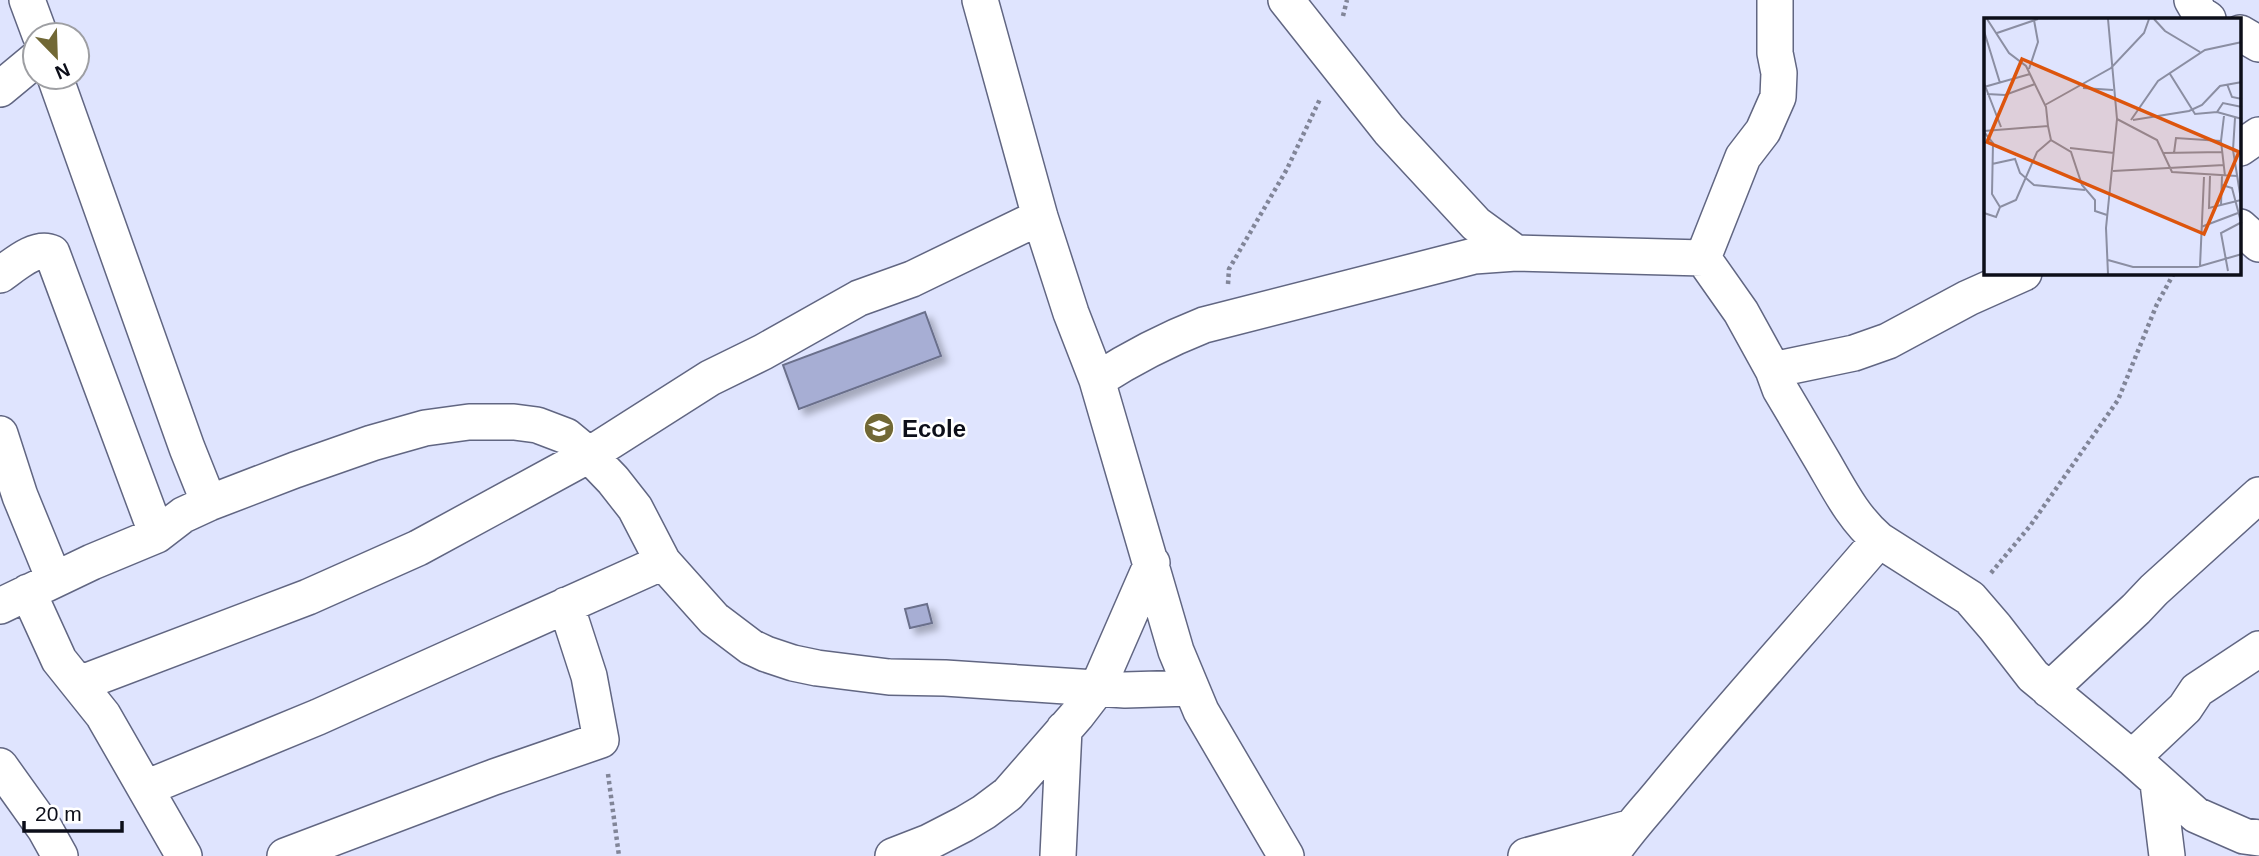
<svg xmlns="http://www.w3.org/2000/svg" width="2259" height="856" font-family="Arial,sans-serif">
<defs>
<filter id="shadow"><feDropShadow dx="6" dy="6" stdDeviation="3.5" flood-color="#0004"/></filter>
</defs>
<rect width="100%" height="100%" fill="#dfe4fe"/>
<path fill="#a7aed4" stroke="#6a6f8b" stroke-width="2" filter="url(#shadow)" d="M925 312 941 356 799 409 783 365Z
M927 604 932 623 910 628 905 609Z"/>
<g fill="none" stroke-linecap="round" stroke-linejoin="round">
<g stroke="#616682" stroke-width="38">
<path id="minor" d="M27 0 40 35
M980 0 1040 217 1071 313 1097 380 1176 651 1201 711 1286 856
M1286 0 1389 130 1476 224 1516 253 1703 258 1741 312 1773 370 1854 353 1888 341 1968 298 2024 273
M2192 0 2200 14 2208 19
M2240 33 2259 44
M55 77 187 448 209 503
M0 89 35 60
M2240 148 2259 135
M2240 227 2259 244
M1703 258 1743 157 1763 131 1778 97 1779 73 1775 53V0
M0 275C13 266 36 245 52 253L157 535
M1773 370 1780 389C1794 413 1808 436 1822 460 1839 489 1853 518 1879 540L1970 598 1995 627 2033 676 2132 758 2196 815 2244 836 2259 838
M1097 380C1131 358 1166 340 1204 325L1474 256 1516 253
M0 434 20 496 54 579
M28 592 59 660 103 715 184 856
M0 606 92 562 157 535 183 515 209 503 295 470 372 443 425 428 469 422H514L537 425 566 436 589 455 613 480 635 508 663 562 714 619 751 647 766 654 793 663 817 668 889 677 945 678 1125 690 1191 688
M79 684 308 597 418 548 589 455 710 378 763 352 859 298 912 279 1040 217
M2049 690 2136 609 2154 590 2259 495
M2132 758 2185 708 2197 690 2259 649
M0 766 45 829 60 856
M2158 783 2167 856
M146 788 318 717 663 562
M285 856 494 777 601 740 589 676 566 605
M893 856 929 842 964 824 984 812 1008 794 1077 715 1097 689 1152 563
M1058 856 1064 729
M1526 856 1629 828
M1610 856C1626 832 1645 812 1663 790 1733 705 1807 624 1879 540"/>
</g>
<path stroke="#818598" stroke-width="4.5" stroke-dasharray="3.5 3.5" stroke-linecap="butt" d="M1343 16 1347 0
M1228 284 1229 269 1287 169 1320 99
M1991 573 2030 526 2118 400 2157 304 2174 273
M608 774 619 856"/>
<use href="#minor" stroke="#fff" stroke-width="35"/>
</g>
<defs>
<g id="school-disc" transform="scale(1.575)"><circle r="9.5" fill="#716835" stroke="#fff"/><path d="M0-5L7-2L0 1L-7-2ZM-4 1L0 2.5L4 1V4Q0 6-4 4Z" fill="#fff"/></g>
</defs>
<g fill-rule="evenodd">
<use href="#school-disc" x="879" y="428"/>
</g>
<g text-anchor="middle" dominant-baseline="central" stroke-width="5" stroke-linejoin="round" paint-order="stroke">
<g font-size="24" font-weight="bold" fill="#0c0e19" stroke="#fff" text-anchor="start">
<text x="902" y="428">Ecole</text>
</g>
</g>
<g transform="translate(1984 18)">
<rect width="257" height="257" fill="#dfe4fe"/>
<path fill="none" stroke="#8b8ea2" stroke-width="2" d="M3 1 25 35 42 48 62 89 64 108M170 1 181 13 216 34M0 13 16 65M13 15 54 1M45 51 54 24 50 2M186 56 211 96 233 94 258 101M0 65 17 109M243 66 248 79 258 81M0 69 46 56M99 70 129 72M3 76 21 77 51 66M61 87 127 50 160 15 165 1M233 94 239 85 258 89M240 98 237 123 241 158M133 101 173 122 188 154 253 158M147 102 174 63 221 32 258 24M149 102 205 93 218 87 236 68 258 64M0 113 64 108 67 122 87 134 98 167 111 182V193L123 197M0 114 9 125 8 176 16 189 12 199 0 195M86 130 130 135M179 135 238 134M190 135 192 120 237 123M8 146 31 141 36 155 50 167 101 172M129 153 240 147M226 158 225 190 257 182 249 132 251 100M238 167 248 170 257 204M237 187 238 158M16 189 32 182 53 134 67 122M217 209 254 195M124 242 149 249H213L258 236M216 248 220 159M244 253 237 215 258 204M124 256 122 210 133 101 124 1"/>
<path fill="#dd550d" fill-opacity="0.15" stroke="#dd550d" stroke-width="3.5" d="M38 41 255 134 220 216 3 124Z"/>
<rect width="257" height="257" fill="none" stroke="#0c0e19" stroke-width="3.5"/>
</g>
<g transform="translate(56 56) rotate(157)"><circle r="33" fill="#ffffff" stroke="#9e9fa3" stroke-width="2"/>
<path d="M0-5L12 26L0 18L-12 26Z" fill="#716835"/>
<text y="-10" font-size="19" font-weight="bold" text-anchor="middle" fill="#0c0e19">N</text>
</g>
<path d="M24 821v10h98v-10" fill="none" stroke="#0c0e19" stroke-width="3.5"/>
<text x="35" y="821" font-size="21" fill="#0c0e19" stroke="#ffffff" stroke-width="5" paint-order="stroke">20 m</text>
</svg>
